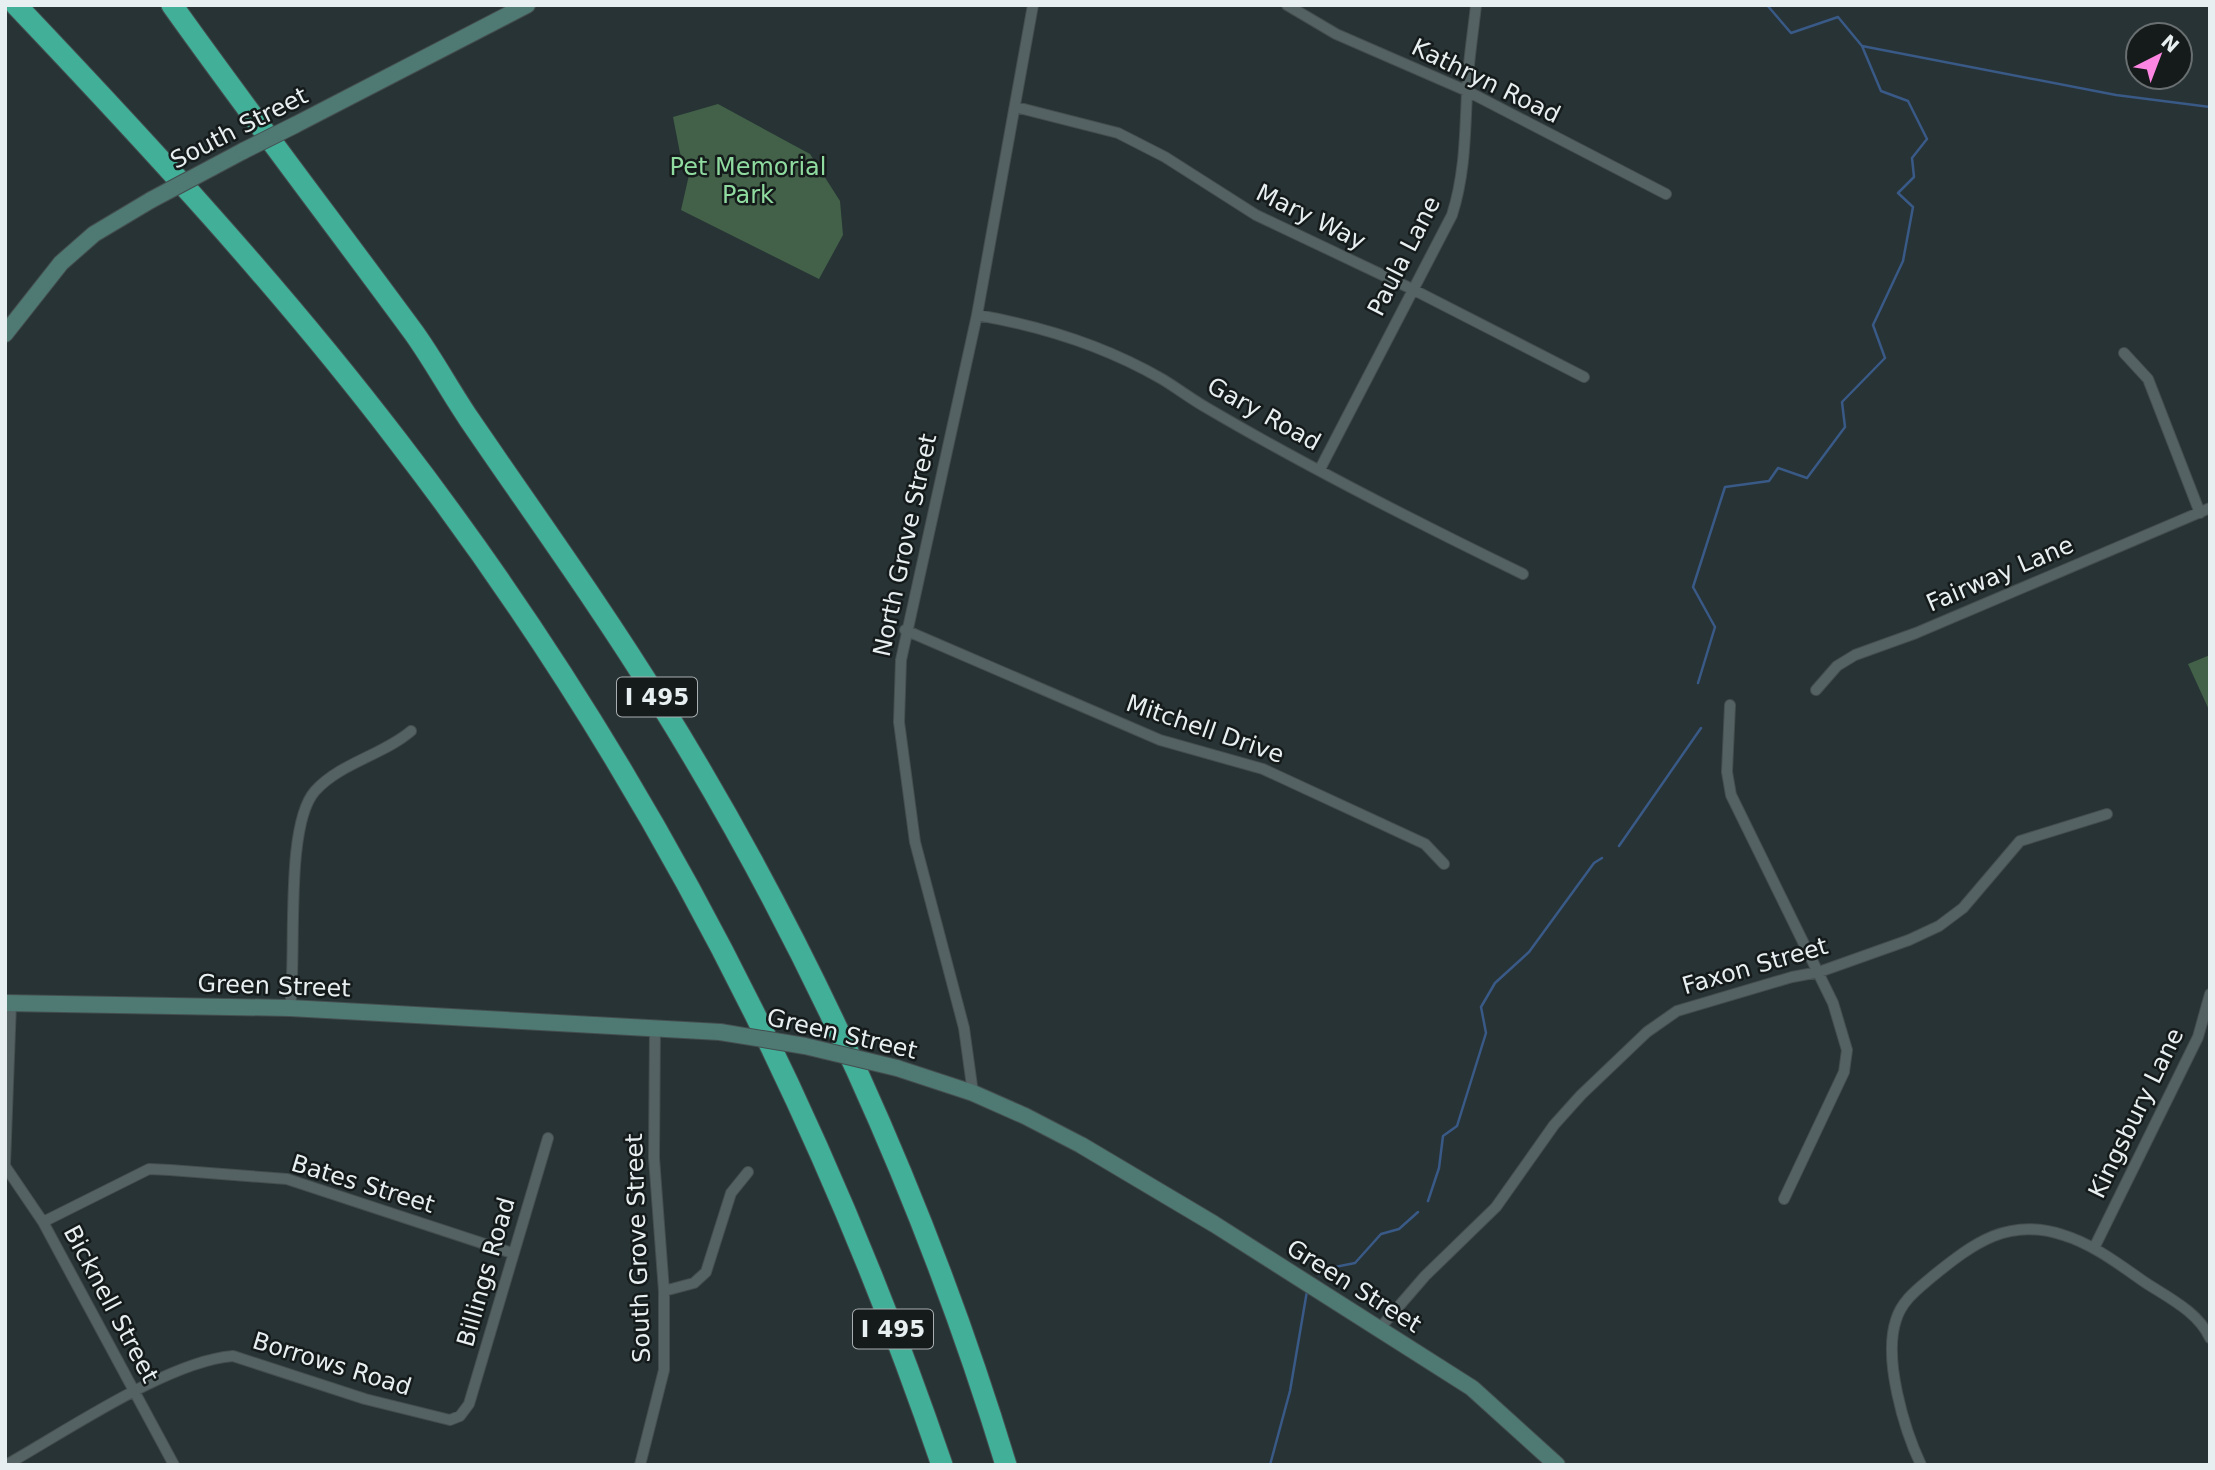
<svg xmlns="http://www.w3.org/2000/svg" width="2215" height="1470" font-family="'DejaVu Sans',sans-serif">
<rect width="100%" height="100%" fill="#283335"/>
<path fill="#426148" d="M718 104 810 154 840 201 843 235 819 279 681 210 689 175 680 153 673 117Z
M2210 655V712L2188 664Z"/>
<g fill="none" stroke-linecap="round" stroke-linejoin="round">
<path stroke="#395986" stroke-width="2.5" d="M1767 5 1791 33 1838 17 1862 46 2116 95 2210 107
M1698 683 1715 627 1693 587 1725 487 1769 481 1778 468 1807 478 1845 427 1842 402 1885 358 1873 325 1903 261 1913 207 1898 193 1914 177 1912 158 1927 139 1908 101 1881 91 1862 46
M1619 846 1701 728
M1428 1201 1439 1168 1443 1136 1457 1126 1486 1033 1481 1007 1495 983 1529 952 1594 863 1602 858
M1319 1275 1320 1270 1355 1263 1381 1234 1399 1229 1418 1212
M1270 1465 1290 1391 1307 1291"/>
<g stroke="#444e4f" stroke-width="12">
<path id="street" d="M1287 5 1336 34 1467 91 1666 194
M1016 107 1118 133 1165 157 1256 215 1412 289 1584 377
M977 315C1041 326 1105 346 1162 379 1177 388 1191 399 1207 408 1309 468 1416 522 1523 574
M2124 353 2148 379 2200 513
M1320 469 1452 215C1465 174 1465 135 1467 92 1468 63 1473 34 1476 5
M905 630 1160 740 1263 769 1425 844 1444 864
M1816 690 1837 666 1855 655 1916 633 2210 508
M1730 705 1727 772 1731 795 1833 1003 1847 1050 1844 1072 1784 1199
M290 1008C297 957 284 826 315 791 340 763 383 755 411 731
M973 1093 964 1028 915 842 899 722 901 660 977 315 1033 5
M5 1164 11 1003
M5 1166 43 1222 174 1465
M43 1222 149 1169 170 1170 287 1179 512 1253
M2094 1248 2198 1037 2210 994
M664 1291 694 1283 706 1272 731 1193 748 1172
M1380 1328 1425 1276 1496 1207 1554 1125 1581 1095 1647 1032 1677 1011 1792 977 1819 972 1909 940 1939 926 1963 908 2020 841 2107 814
M6 1465C65 1432 168 1361 233 1356L365 1399 450 1420 460 1416 469 1404 548 1138
M640 1465 664 1370V1291L654 1158 655 1026
M1921 1465C1904 1429 1883 1359 1896 1320 1902 1300 1918 1289 1933 1276 1974 1243 2008 1217 2063 1235 2093 1244 2120 1265 2146 1283 2169 1298 2198 1312 2210 1338"/>
</g>
<g stroke="#444e4f" stroke-width="18">
<path id="secondary" d="M295 125 527 5
M213 167 243 151
M5 334 61 263 94 234 151 200
M5 1003 290 1008 720 1032
M897 1068 973 1093 1025 1116 1081 1145 1214 1224 1472 1388 1557 1465"/>
</g>
<g stroke="#444e4f" stroke-width="23">
<path id="highway" d="M16 5C149 145 280 287 397 440 635 749 816 1096 942 1465
M172 5C251 116 334 224 414 333 434 361 450 391 469 419 533 513 599 604 659 701 806 937 925 1199 1006 1465"/>
</g>
<use href="#street" stroke="#556263" stroke-width="10"/>
<use href="#secondary" stroke="#4f7973" stroke-width="16"/>
<use href="#highway" stroke="#42af98" stroke-width="21"/>
<g stroke="#444e4f" stroke-width="18" stroke-linecap="butt">
<path id="secondary-bridge" d="M243 151 295 125
M151 200 213 167
M720 1032 805 1046 897 1068"/>
</g>
<use href="#secondary-bridge" stroke="#4f7973" stroke-width="16"/>
</g>
<g text-anchor="middle" dominant-baseline="central" stroke-width="5" stroke-linejoin="round" paint-order="stroke">
<g fill="#151a1a" stroke="#a9afb0" stroke-width="2">
<rect x="617" y="677.5" width="80" height="39" rx="5"/>
<rect x="853" y="1309.5" width="80" height="39" rx="5"/>
</g>
<g font-size="23" font-weight="bold" fill="#e8eff0">
<text x="657" y="697">I 495</text>
<text x="893" y="1329">I 495</text>
</g>
<g font-size="24" fill="#e8eff0" stroke="#151a1a">
<text transform="translate(1486 81) rotate(26)">Kathryn Road</text>
<text transform="translate(239 128) rotate(-27)">South Street</text>
<text transform="translate(1311 217) rotate(26)">Mary Way</text>
<text transform="translate(1404 256) rotate(-63)">Paula Lane</text>
<text transform="translate(1264 414) rotate(29)">Gary Road</text>
<text transform="translate(905 545) rotate(-78)">North Grove Street</text>
<text transform="translate(2000 574) rotate(-23)">Fairway Lane</text>
<text transform="translate(1205 729) rotate(19)">Mitchell Drive</text>
<text transform="translate(1755 966) rotate(-16)">Faxon Street</text>
<text transform="translate(274 986) rotate(2)">Green Street</text>
<text transform="translate(842 1034) rotate(13)">Green Street</text>
<text transform="translate(2136 1113) rotate(-64)">Kingsbury Lane</text>
<text transform="translate(363 1184) rotate(17)">Bates Street</text>
<text transform="translate(638 1248) rotate(-92)">South Grove Street</text>
<text transform="translate(486 1272) rotate(-74)">Billings Road</text>
<text transform="translate(1354 1286) rotate(32)">Green Street</text>
<text transform="translate(111 1304) rotate(62)">Bicknell Street</text>
<text transform="translate(332 1364) rotate(17)">Borrows Road</text>
</g>
<g font-size="24" fill="#8fdba0" stroke="#151a1a">
<text x="748" y="167">Pet Memorial<tspan x="748" dy="28">Park</tspan></text>
</g>
</g>
<rect width="2215" height="1470" fill="none" stroke="#e8eff0" stroke-width="14"/>
<g transform="translate(2159 56) rotate(42)"><circle r="33" fill="#151a1a" stroke="#696f70" stroke-width="2"/>
<path d="M0-5L12 26L0 18L-12 26Z" fill="#fd86e2"/>
<text y="-10" font-size="19" font-weight="bold" text-anchor="middle" fill="#e8eff0">N</text>
</g>
</svg>
